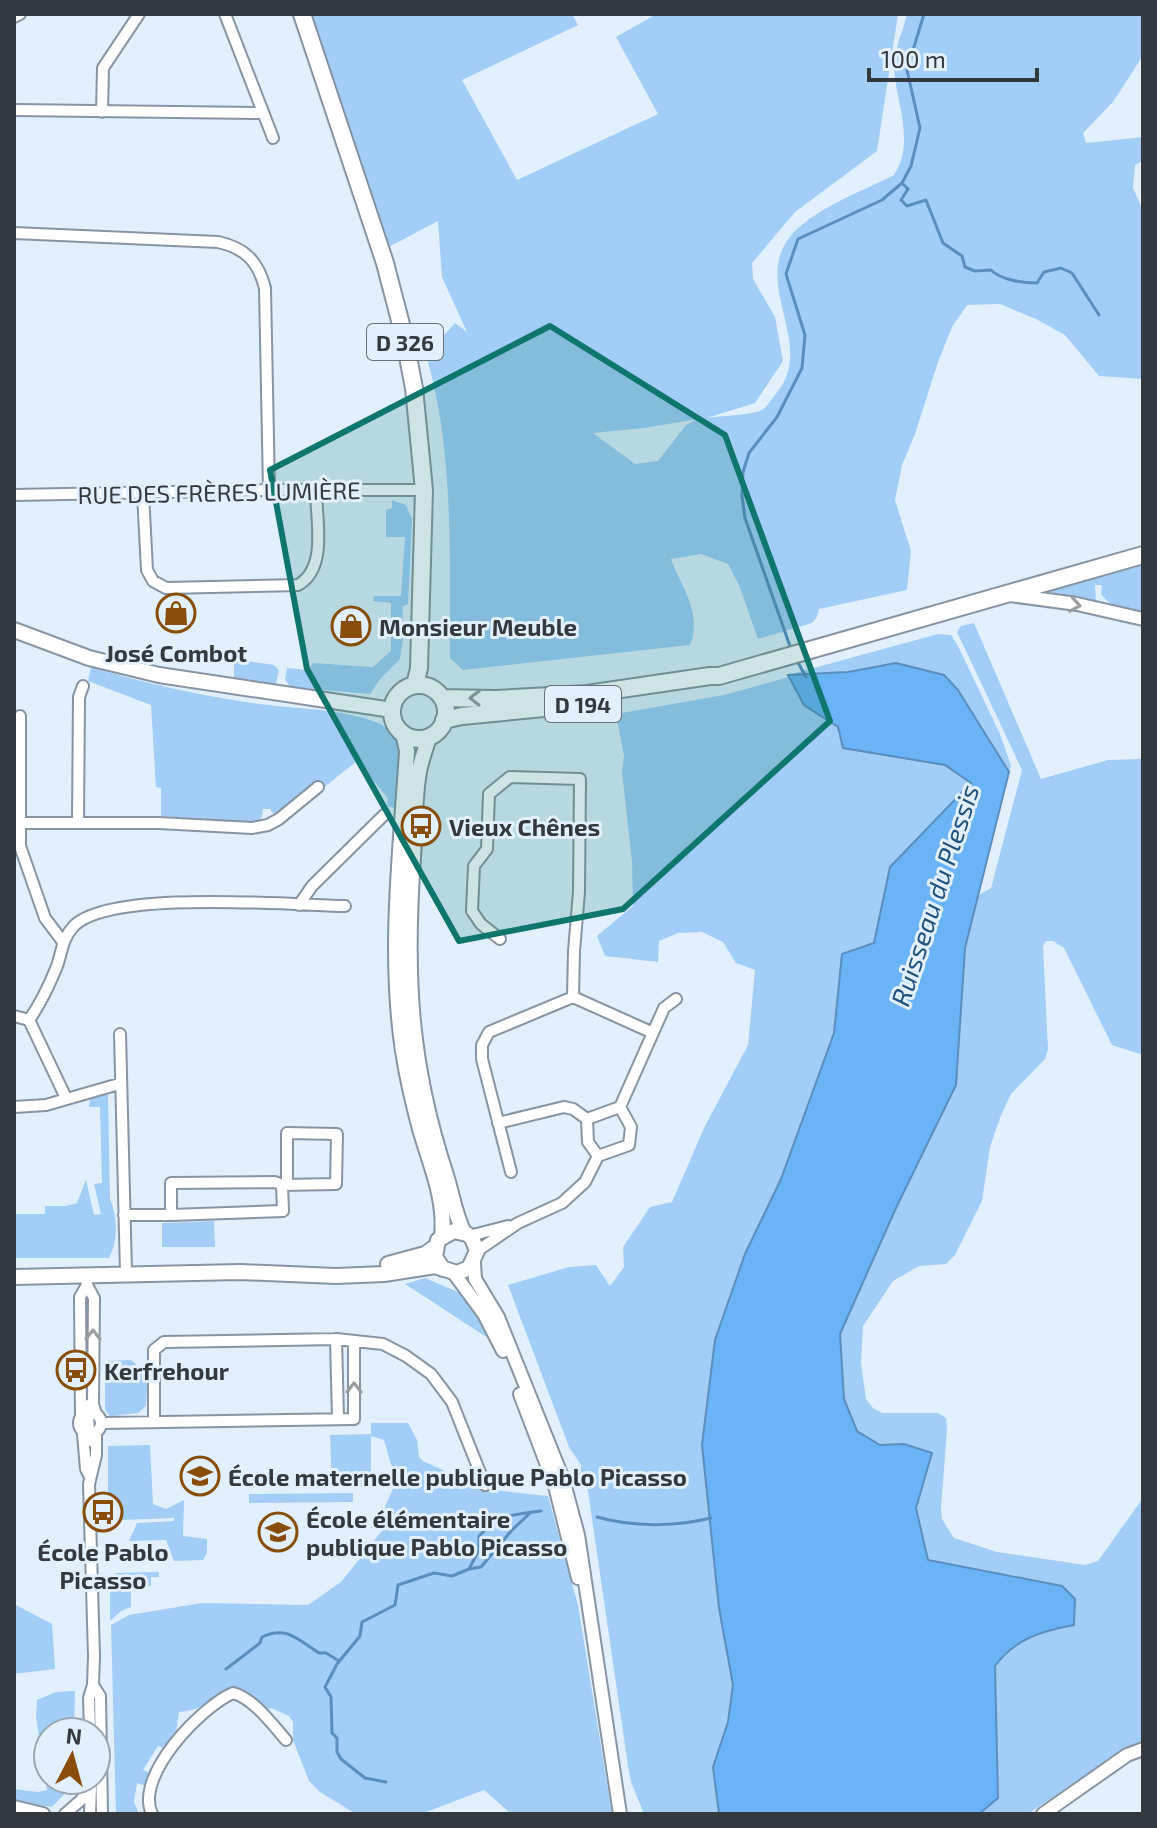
<svg xmlns="http://www.w3.org/2000/svg" width="1157" height="1828" font-family="'Exo 2',sans-serif">
<rect width="100%" height="100%" fill="#e2f0fe"/>
<path fill="#a2cdf7" fill-rule="evenodd" d="M291 14H572L578 25 462 80 517 180 658 114 616 37 653 16 652 14H898L877 151 795 212 752 263 753 279 775 317 783 361 755 403 707 418C720 416 751 415 762 410 766 408 771 400 774 396 819 348 752 287 789 238 810 210 863 191 894 175 915 142 897 105 894 70 893 52 903 31 907 14H1143L1142 57 1113 102 1083 133 1086 143 1143 137V161L1135 165 1133 188 1143 210V379L1099 376 1065 335 1036 319 1000 304 967 305 952 327 938 362 915 434 902 465 895 500 911 551 907 590 819 609 817 617 812 623 758 639 739 585 728 564 701 554 671 559C681 587 703 613 690 645L463 670 450 658C449 557 455 453 426 355L455 323 467 332 442 277 438 221 385 249ZM698 419 686 425 658 461 635 464 593 433 644 428Z
M392 500 406 505 412 519 408 604 403 606 402 625 405 626 400 659 380 679 370 694 290 687 285 679 287 668 308 670 313 663 373 667 391 651V603L373 601 374 596H401L405 537H386V510L392 508Z
M1143 565V615C1126 611 1112 609 1101 594L1102 585H1095L1096 603 1037 594Z
M974 623 1041 779 1108 760 1143 759V1055L1112 1045 1064 948 1053 941H1046L1043 946 1048 1049 1045 1059 1011 1094 1000 1118 990 1147 982 1201 955 1255 946 1264 919 1266 893 1281 863 1326 861 1363 866 1399 873 1408 882 1413H938L946 1418 947 1429 941 1508 942 1519 954 1538 997 1552 1085 1565 1098 1561 1143 1498V1740L1118 1753 1028 1814H979L998 1797 995 1667C1015 1639 1041 1631 1074 1625L928 1560 916 1508 932 1454 904 1444 880 1445 857 1431 844 1399 840 1334 896 1208 956 1085 965 948 977 896 991 888 1022 770 957 632 961 626Z
M938 634 951 635 958 646 1000 734 1011 766 1009 772 958 690 896 663 848 672 788 675Z
M234 659 274 665 279 670 276 684 271 686 234 679Z
M91 667C143 683 198 695 252 703 291 709 344 708 380 724 390 729 395 736 400 746L395 808 387 806 388 798 357 761 323 788 318 781 275 816 270 809H263L262 816 258 823 161 816V788L156 787 151 705 88 681Z
M789 677 804 705 838 727 843 748 945 765 971 783 890 867 874 943 842 955 834 1033 781 1179 745 1254 715 1340 702 1445 719 1608 733 1684 728 1722 713 1767 719 1814H644L631 1782 628 1766 588 1491 579 1474 581 1465 569 1447 508 1285 569 1267 596 1265 610 1286 624 1267 623 1247 650 1207 672 1202 704 1128 748 1045 755 970 736 963 723 942 702 932 678 933 659 941 658 962 605 956 597 936 633 906 632 862 622 772 624 756 616 714 724 695Z
M95 1095H108L110 1199C118 1218 118 1240 109 1258H15L14 1214H45V1206H66L77 1203 86 1180 94 1215 101 1214 94 1184 102 1183 100 1107H89L90 1099Z
M214 1221 215 1247H162V1223Z
M425 1278 465 1295 488 1338 405 1284Z
M131 1360 148 1374 146 1406 138 1413 110 1416 105 1410V1361Z
M371 1423H408L417 1440 419 1457 423 1461 484 1489 548 1496 578 1605 612 1814H511L484 1790 421 1814H356L320 1792 309 1781 293 1740V1722L289 1716 271 1708 264 1710 231 1690C209 1698 206 1710 179 1712L176 1733 167 1750 158 1746 143 1770 152 1774 146 1786 137 1783 134 1802 139 1814H116L111 1625 129 1615 202 1603 308 1605 341 1582 385 1527 370 1528 384 1509 396 1482 384 1440 371 1436V1487H332L330 1435 371 1434Z
M150 1445 153 1504 166 1509 184 1500 183 1536 207 1539V1553L203 1560 174 1561 166 1540 129 1541 137 1523 174 1521V1518L122 1520 119 1514 108 1511V1446Z
M353 1493V1502L249 1503V1494Z
M159 1572V1577H151V1586L131 1587V1607L121 1611 110 1621V1580L115 1573Z
M14 1604 52 1624 55 1669 14 1674Z
M75 1691 74 1732H48V1780H73V1785L52 1807 14 1801V1789L38 1792 47 1790 36 1717 37 1700 56 1692Z"/>
<path fill="#69b3f6" stroke="#598ebf" stroke-width="2" d="M896 663 944 675 958 690 1009 772 965 948 956 1085 896 1208 840 1334 844 1399 857 1431 880 1445 904 1444 932 1453 916 1508 928 1560 1062 1586 1075 1599 1074 1625C1041 1631 1015 1639 995 1666L998 1798 979 1814H719L713 1767 728 1722 733 1685 719 1608 702 1445 715 1340 745 1254 781 1179 834 1033 842 954 874 943 890 867 971 783 945 765 843 748 838 727 804 705 788 675 848 672Z"/>
<g fill="none" stroke-linecap="round" stroke-linejoin="round">
<path stroke="#598ebf" stroke-width="3" d="M902 183 908 189 901 200 907 206 926 200 943 243 962 256 965 267 975 271 991 270C1001 280 1023 283 1037 283L1044 272 1061 268 1072 273 1099 315
M791 649 745 518 742 496 743 472 749 453 777 417 802 368 805 335 786 274 798 239 882 200 902 183 911 166 920 128 907 70 924 14
M796 659 806 677
M597 1517C633 1527 675 1527 711 1518
M469 1569 481 1567 512 1530 529 1514
M226 1669 260 1643 262 1637C287 1625 298 1640 319 1653H326L339 1661
M386 1782 365 1778 341 1759 337 1752V1738L332 1733 331 1697 325 1687 337 1664 360 1636 362 1622 395 1605 398 1585 434 1573 452 1576 469 1569 479 1550V1536C499 1514 513 1515 541 1511"/>
<g stroke="#8794a1" stroke-width="14">
<path id="minor" d="M225 14 273 138
M14 17 20 14
M14 110 262 113
M102 112 103 68 139 14
M14 233 218 242C245 248 258 261 265 288L269 490
M143 493 147 570 153 581 166 588 298 585C328 568 316 520 316 490
M14 495 269 490H424
M20 716V846L45 918 63 942
M78 822 79 697 83 686
M20 823H159L252 828 268 825 279 819 318 787
M299 905 312 886 384 815
M500 939 481 924 472 911 474 866 487 849 489 794 510 777 580 779 579 892 574 951 573 997
M573 997 651 1032
M14 1016 29 1020 66 1098
M29 1020C41 1003 49 986 57 966 62 952 62 939 73 927 107 889 292 905 345 906
M120 1034 126 1273
M14 1107 46 1105 119 1084
M620 1107 664 1008 676 999
M498 1123 564 1107 573 1109 587 1119
M511 1172 482 1059V1045L489 1032 573 997
M275 1182 282 1185 283 1211 171 1215V1183Z
M282 1185 336 1184 337 1134 287 1133V1184
M124 1215H171
M469 1236 508 1226
M477 1251 518 1223 562 1203 585 1182 598 1156 629 1145 631 1127 620 1107 587 1119 588 1142 598 1156
M86 1274 87 1285 94 1298 93 1404 96 1414
M336 1339 338 1418
M88 1405 89 1441
M79 1423a11 11 0 1 1 22 0a11 11 0 1 1-22 0Z
M81 1417 80 1297 87 1285
M154 1422V1350L164 1342 336 1339 383 1344 406 1356 431 1374 452 1402 485 1485
M101 1423 354 1419V1341
M83 1434 86 1469 89 1475
M93 1685 100 1696 102 1814
M90 1732 89 1698 93 1685 94 1656 89 1484 96 1455V1433
M65 1814 81 1800 91 1785
M90 1814 91 1786
M152 1814C134 1776 201 1707 233 1693 254 1699 272 1724 286 1740"/>
</g>
<g stroke="#8794a1" stroke-width="16">
<path id="tertiary" d="M1010 595 1077 604 1143 619
M474 1263 475 1279 498 1317 563 1479 578 1535 620 1814
M453 1272 484 1314 503 1351
M520 1394 555 1486 578 1578
M14 1807 43 1814
M1043 1814 1127 1755 1143 1749"/>
</g>
<g stroke="#8794a1" stroke-width="18">
<path id="secondary" d="M14 630 89 658 159 675 392 710
M403 733 407 751C401 850 388 951 403 1051 407 1077 413 1103 420 1129 430 1164 446 1199 442 1236
M429 737C426 748 421 760 419 772 414 800 415 829 413 857 405 974 409 1063 446 1175 452 1194 455 1215 464 1233
M388 1264 425 1254 435 1247
M14 1277 240 1272 336 1276 384 1274 435 1266 457 1273 469 1268 477 1251 472 1238 467 1234 454 1231 438 1240 435 1257 443 1269"/>
</g>
<g stroke="#8794a1" stroke-width="20">
<path id="primary" d="M302 14 385 263 404 336 414 388 424 490 419 668 415 685
M392 712a27 27 0 1 1 54 0a27 27 0 1 1-54 0Z
M442 698 496 699 587 694 710 676H719L1143 555
M444 720 462 716 586 704"/>
</g>
<use href="#minor" stroke="#fff" stroke-width="10"/>
<use href="#tertiary" stroke="#fff" stroke-width="12"/>
<use href="#secondary" stroke="#fff" stroke-width="14"/>
<use href="#primary" stroke="#fff" stroke-width="16"/>
</g>
<defs><path id="oneway-chevron" d="M-2-3.5L2.5 0L-2 3.5" fill="none" stroke-width="1.6" stroke-linecap="round" stroke-linejoin="round" transform="scale(2)"/></defs>
<g stroke="#9a9c9e">
<use href="#oneway-chevron" transform="translate(1075 605) rotate(10)"/>
<use href="#oneway-chevron" transform="translate(475 698) rotate(-179)"/>
<use href="#oneway-chevron" transform="translate(93 1335) rotate(-89)"/>
<use href="#oneway-chevron" transform="translate(354 1388) rotate(-90)"/>
</g>
<path fill="#0f766e" fill-opacity="0.2" stroke="#0f766e" stroke-width="6" stroke-linejoin="round" d="M550 326 725 435 830 721 623 909 459 941 307 669 270 470Z"/>
<defs>
<g id="shop-ring" transform="scale(2)"><circle r="9.5" fill="#e2f0fe" stroke="#884d08" stroke-width="1.5"/><path d="M-5-2.5h2.3a2.7 3.5 0 0 1 5.4 0H5L5.5 6h-11ZM-1.5-2.5h3a1.5 2.3 0 0 0-3 0Z" fill="#884d08"/></g>
<g id="bus-ring" transform="scale(2)"><circle r="9.5" fill="#e2f0fe" stroke="#884d08" stroke-width="1.5"/><path d="M-5-6H5V4H4V6H2V4H-2V6H-4V4H-5ZM-3.5-4V0h7V-4ZM-3.5 1.2v1.5H-2V1.2ZM2 1.2v1.5H3.5V1.2Z" fill="#884d08"/></g>
<g id="school-ring" transform="scale(2)"><circle r="9.5" fill="#e2f0fe" stroke="#884d08" stroke-width="1.5"/><path d="M0-5L7-2L0 1L-7-2ZM-4 1L0 2.5L4 1V4Q0 6-4 4Z" fill="#884d08"/></g>
</defs>
<g fill-rule="evenodd">
<use href="#shop-ring" x="176" y="613"/>
<use href="#shop-ring" x="351" y="626"/>
<use href="#bus-ring" x="421" y="826"/>
<use href="#bus-ring" x="76" y="1370"/>
<use href="#school-ring" x="200" y="1476"/>
<use href="#bus-ring" x="103" y="1512"/>
<use href="#school-ring" x="278" y="1532"/>
</g>
<g text-anchor="middle" dominant-baseline="central" stroke-width="6" stroke-linejoin="round" paint-order="stroke">
<g fill="#e2f0fe" stroke="#687078" stroke-width="2">
<rect x="367" y="324" width="76" height="36" rx="6"/>
<rect x="545" y="686" width="76" height="36" rx="6"/>
</g>
<g font-size="22" font-weight="bold" fill="#34393e">
<text x="405" y="342">D 326</text>
<text x="583" y="704">D 194</text>
</g>
<g font-size="24" fill="#34393e" stroke="#e2f0fe">
<text transform="translate(219 492) rotate(-1)">RUE DES FRÈRES LUMIÈRE</text>
</g>
<g font-size="24" font-weight="bold" fill="#34393e" stroke="#e2f0fe" text-anchor="start">
<text x="379" y="626">Monsieur Meuble</text>
<text x="176" y="652" text-anchor="middle">José Combot</text>
<text x="449" y="826">Vieux Chênes</text>
<text x="104" y="1370">Kerfrehour</text>
<text x="228" y="1476">École maternelle publique Pablo Picasso</text>
<text x="306" y="1518">École élémentaire<tspan x="306" dy="28">publique Pablo Picasso</tspan></text>
<text x="103" y="1551" text-anchor="middle">École Pablo<tspan x="103" dy="28">Picasso</tspan></text>
</g>
<g font-size="26" font-style="italic" fill="#1d527d" stroke="#e2f0fe">
<text transform="translate(934 895) rotate(-72)">Ruisseau du Plessis</text>
</g>
</g>
<rect width="1157" height="1828" fill="none" stroke="#34393e" stroke-width="32"/>
<g transform="translate(72 1756) rotate(6)"><circle r="38" fill="#e2f0fe" stroke="#9ca7b1" stroke-width="2"/>
<path d="M0-6L14 30L0 20L-14 30Z" fill="#884d08"/>
<text y="-12" font-size="22" font-weight="bold" text-anchor="middle" fill="#34393e">N</text>
</g>
<path d="M869 68v12h168v-12" fill="none" stroke="#34393e" stroke-width="4"/>
<text x="881" y="68" font-size="24" fill="#34393e" stroke="#e2f0fe" stroke-width="6" paint-order="stroke">100 m</text>
</svg>
